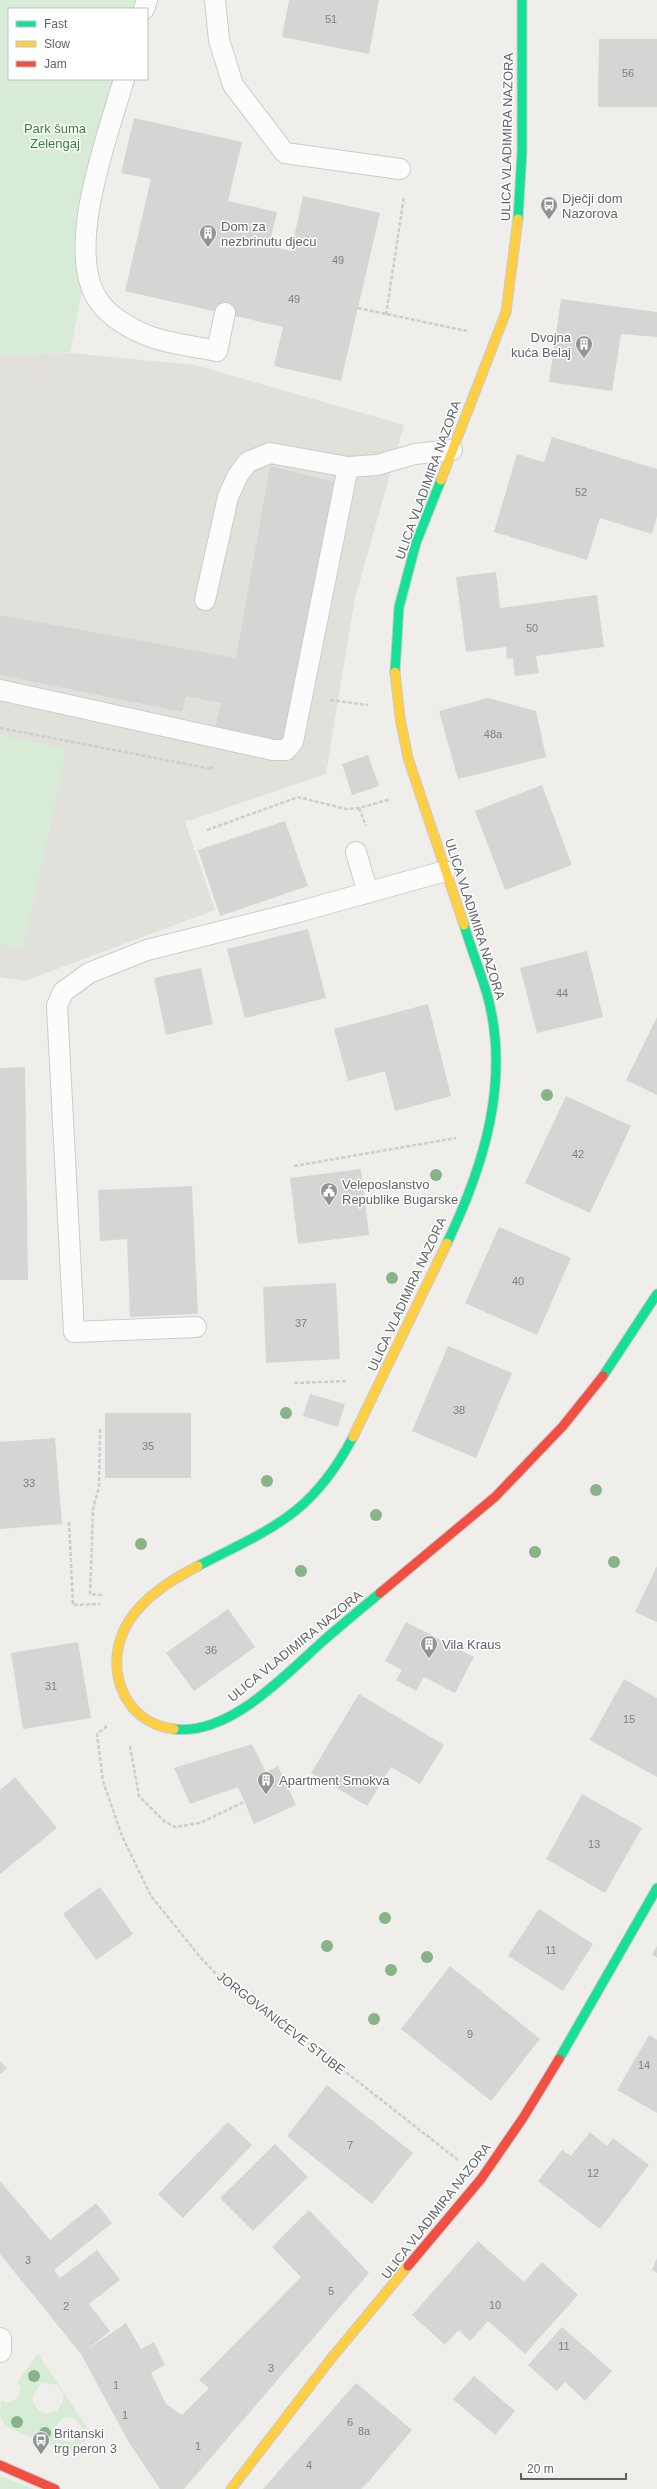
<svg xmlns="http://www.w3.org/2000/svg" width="657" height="2489" font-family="Arial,sans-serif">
<rect width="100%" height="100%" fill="#efeeea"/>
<path fill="#e2e0da" d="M70 353 195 365 404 425 355 598 326 774 185 822 215 910 25 981 0 977V355Z"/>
<path fill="#d8ebd6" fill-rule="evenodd" d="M0 0H138L136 9H9V79H123L70 353 0 355Z
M0 735 67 749 23 949 0 944Z
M38 2354 93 2436 68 2452 5 2426 0 2414 1 2401 8 2403 18 2398 21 2388 17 2382ZM42 2383 57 2385 63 2393V2403L56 2411 46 2414C37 2411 32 2404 33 2395ZM72 2417 81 2425V2433L73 2442 65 2441 57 2433V2425L63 2418Z
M0 2476 34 2489H0Z"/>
<path fill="#d6d5d3" d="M289 0H379L369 54 282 37Z
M599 39H657V107H598Z
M134 118 242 142 228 201 277 212 269 246 291 251 303 196 380 213 341 381 274 366 283 327 125 291 151 179 121 173Z
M561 299 657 312V337L621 334 612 391 549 382Z
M552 437 657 469V516L652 534 600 518 587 560 494 532 517 454 544 462Z
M270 466 340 483 285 744 215 727 221 703 186 696 182 712 0 675V615L236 658Z
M496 572 500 608 597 595 604 647 536 656 539 673 515 676 513 658 507 659 506 647 466 652 456 577Z
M488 698 536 711 546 757 458 779 439 711Z
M368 755 379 786 352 795 342 764Z
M542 785 572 865 505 890 475 811Z
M285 821 308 886 220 916 198 850Z
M308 929 326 998 245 1018 227 949Z
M587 951 603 1017 537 1033 520 968Z
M201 968 213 1024 166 1035 154 978Z
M428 1004 451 1096 395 1111 385 1071 348 1081 334 1029Z
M657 1017V1095L626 1080Z
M25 1067 28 1280H0V1068Z
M566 1096 631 1126 590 1213 525 1183Z
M361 1169 369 1235 298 1244 290 1178Z
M192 1186 198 1314 130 1317 127 1239 100 1241 98 1190Z
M499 1227 571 1258 537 1335 465 1303Z
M336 1283 340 1359 266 1363 263 1287Z
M448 1346 512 1373 476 1458 412 1431Z
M310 1394 345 1404 338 1427 303 1416Z
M105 1413H191V1478H105Z
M55 1438 62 1524 0 1529V1442Z
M657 1566V1622L635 1612Z
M228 1609 255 1647 194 1691 166 1653Z
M406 1622 474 1657 455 1693 424 1677 416 1691 396 1680 402 1670 385 1661Z
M78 1642 91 1718 23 1729 11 1653Z
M624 1679 657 1698V1777L590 1740Z
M359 1694 444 1745 420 1784 391 1767 367 1806 311 1773Z
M252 1744 266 1772 278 1766 296 1805 254 1824 238 1787 190 1804 174 1768Z
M15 1777 57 1828 0 1874V1790Z
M582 1794 642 1828 605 1893 546 1859Z
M100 1887 133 1934 96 1960 63 1914Z
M539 1909 593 1944 563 1991 508 1956Z
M657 1946V1958L652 1954Z
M450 1966 540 2039 491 2101 401 2029Z
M649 2035 657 2040V2113L617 2090Z
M0 2061 7 2068 0 2074Z
M327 2085 413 2153 372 2204 287 2136Z
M228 2122 252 2145 183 2218 158 2194Z
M590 2132 607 2146 613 2138 649 2165 600 2229 538 2181 562 2150 571 2156Z
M275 2144 308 2177 253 2231 220 2198Z
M0 2181 50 2240 96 2203 112 2223 54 2270 60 2278 97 2250 120 2280 89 2304 110 2331 88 2349 126 2323 141 2349 154 2342 165 2365 151 2373 166 2404 182 2415 209 2388 199 2380 301 2277 272 2247 309 2210 369 2273 184 2489H160L128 2441 81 2354 0 2254Z
M478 2241 524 2282 542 2262 578 2295 525 2354 488 2321 470 2341 459 2330 445 2345 412 2315Z
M657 2258V2273L652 2270Z
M562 2327 612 2371 585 2401 565 2382 557 2391 528 2365Z
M474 2376 515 2411 495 2435 453 2399Z
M356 2383 412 2430 371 2479 361 2489H263Z"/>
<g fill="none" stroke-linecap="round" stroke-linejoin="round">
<g stroke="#cbcccc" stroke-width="22">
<path id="lane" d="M215 0 219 40 233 85 285 153 400 169
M144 9 147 0
M124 79C108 135 66 244 96 297 106 314 127 327 146 335 167 344 194 346 217 351L225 313
M205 600 228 497 238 475 248 462 270 453 348 467 377 465 415 454 452 450
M0 690 273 750H286L293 742 348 467
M356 852 368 893
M196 1327 74 1332 57 1006 63 992 89 973 147 950 298 912 445 871"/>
</g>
<g stroke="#cbcccc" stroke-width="24">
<path id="street" d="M0 2339V2351"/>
</g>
<g stroke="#cacacb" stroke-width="11">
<path id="fast" d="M518 219 522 151V0
M395 672 399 607 416 543 441 480
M447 1243C484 1166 511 1080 487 994 480 971 471 948 464 925
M603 1376 657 1294
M198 1566C272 1528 312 1515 353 1437
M174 1729C229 1736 284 1676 322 1642 341 1625 361 1609 380 1593
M559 2059 657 1888"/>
</g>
<g stroke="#cacacb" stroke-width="11">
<path id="slow" d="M441 480 506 312 518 219
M395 672 400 718 408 758 464 925
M353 1437 447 1243
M174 1729C121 1723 102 1663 129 1621 145 1596 173 1579 198 1566
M231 2489 330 2360 408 2266"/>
</g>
<g stroke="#cacacb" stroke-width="11">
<path id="jam" d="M380 1593 495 1497 563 1426 603 1376
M408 2266 481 2179 523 2118 559 2059
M0 2465 55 2489"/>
</g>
<path stroke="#cacfcc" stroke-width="2.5" stroke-dasharray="4 2" stroke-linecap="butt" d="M358 308 467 331
M386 315 404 196
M330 700 368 705
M0 728 212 769V766
M359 808 366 826
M207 830 298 797 346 809 359 808 391 799
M294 1166 456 1138
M294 1383 348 1381
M100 1429 99 1487 93 1509 90 1594 103 1595
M69 1522 73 1605 100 1604
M107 1726 97 1734 103 1781 122 1836 151 1896 200 1957 224 1982 315 2048 458 2160
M130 1746 139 1796 164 1821 175 1827 200 1823 244 1802"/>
<use href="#lane" stroke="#fdfcfc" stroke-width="20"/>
<use href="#street" stroke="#fdfcfc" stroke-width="22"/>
<use href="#fast" stroke="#16e098" stroke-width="9"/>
<use href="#slow" stroke="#ffcf43" stroke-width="9"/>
<use href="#jam" stroke="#f24e42" stroke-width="9"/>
</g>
<g fill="#88b388">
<circle cx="547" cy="1095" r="6"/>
<circle cx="436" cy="1175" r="6"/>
<circle cx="392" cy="1278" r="6"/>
<circle cx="286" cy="1413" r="6"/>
<circle cx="267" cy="1481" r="6"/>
<circle cx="596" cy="1490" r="6"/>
<circle cx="376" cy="1515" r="6"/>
<circle cx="141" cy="1544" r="6"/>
<circle cx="535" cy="1552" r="6"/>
<circle cx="614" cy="1562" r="6"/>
<circle cx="301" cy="1571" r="6"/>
<circle cx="385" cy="1918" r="6"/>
<circle cx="327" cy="1946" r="6"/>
<circle cx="427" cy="1957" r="6"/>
<circle cx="391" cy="1970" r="6"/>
<circle cx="374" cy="2019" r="6"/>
<circle cx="34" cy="2376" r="6"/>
<circle cx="17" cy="2422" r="6"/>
<circle cx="45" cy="2433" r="6"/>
</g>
<defs>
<g id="bus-pin" transform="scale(0.9)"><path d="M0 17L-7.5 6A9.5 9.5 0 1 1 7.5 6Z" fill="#919496" stroke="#fff"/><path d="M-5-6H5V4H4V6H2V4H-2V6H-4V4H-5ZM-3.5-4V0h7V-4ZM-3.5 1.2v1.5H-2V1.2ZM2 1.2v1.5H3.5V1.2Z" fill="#fff"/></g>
<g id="building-pin" transform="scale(0.9)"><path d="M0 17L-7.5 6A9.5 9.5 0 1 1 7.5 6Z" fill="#919496" stroke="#fff"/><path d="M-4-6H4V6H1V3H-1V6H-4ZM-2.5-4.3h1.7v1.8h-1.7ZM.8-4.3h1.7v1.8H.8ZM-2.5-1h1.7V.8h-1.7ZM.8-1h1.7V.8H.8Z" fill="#fff"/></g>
<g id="civic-pin" transform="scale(0.9)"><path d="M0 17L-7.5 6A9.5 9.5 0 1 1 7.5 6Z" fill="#919496" stroke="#fff"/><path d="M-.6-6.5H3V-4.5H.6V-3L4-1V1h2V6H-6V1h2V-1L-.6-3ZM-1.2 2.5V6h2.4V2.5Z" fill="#fff"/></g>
</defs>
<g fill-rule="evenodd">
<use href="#bus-pin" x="549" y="205"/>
<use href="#building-pin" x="208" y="233"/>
<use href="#building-pin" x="584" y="344"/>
<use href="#civic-pin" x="329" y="1191"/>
<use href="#building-pin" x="429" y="1644"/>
<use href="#building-pin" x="266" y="1780"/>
<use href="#bus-pin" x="41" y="2440"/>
</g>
<g text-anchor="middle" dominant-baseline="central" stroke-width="3" stroke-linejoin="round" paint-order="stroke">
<g font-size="11" fill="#7e8184">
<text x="331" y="19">51</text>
<text x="628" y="73">56</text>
<text x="338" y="260">49</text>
<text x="294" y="299">49</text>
<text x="581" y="492">52</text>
<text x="532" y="628">50</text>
<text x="493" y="734">48a</text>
<text x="562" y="993">44</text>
<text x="578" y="1154">42</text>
<text x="518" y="1281">40</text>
<text x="301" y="1323">37</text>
<text x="459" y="1410">38</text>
<text x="148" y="1446">35</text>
<text x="29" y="1483">33</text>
<text x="211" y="1650">36</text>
<text x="51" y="1686">31</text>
<text x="629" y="1719">15</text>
<text x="594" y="1844">13</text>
<text x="551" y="1950">11</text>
<text x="470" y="2034">9</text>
<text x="644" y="2065">14</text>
<text x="350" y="2145">7</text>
<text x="593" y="2173">12</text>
<text x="28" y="2260">3</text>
<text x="331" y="2291">5</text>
<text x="495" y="2305">10</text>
<text x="66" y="2306">2</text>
<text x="564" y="2346">11</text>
<text x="271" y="2368">3</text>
<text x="116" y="2385">1</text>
<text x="125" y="2415">1</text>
<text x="350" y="2422">6</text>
<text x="364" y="2431">8a</text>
<text x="198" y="2446">1</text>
<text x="309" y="2465">4</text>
</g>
<g font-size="13" fill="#348238" stroke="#fff">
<text x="55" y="128">Park šuma<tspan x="55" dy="15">Zelengaj</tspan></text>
</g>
<g font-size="13" fill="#5f6368" stroke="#fff">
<text transform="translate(507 137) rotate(-89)">ULICA VLADIMIRA NAZORA</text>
<text transform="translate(428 480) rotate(-70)">ULICA VLADIMIRA NAZORA</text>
<text transform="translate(475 919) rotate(72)">ULICA VLADIMIRA NAZORA</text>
<text transform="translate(407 1294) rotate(-65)">ULICA VLADIMIRA NAZORA</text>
<text transform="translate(295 1646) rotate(-39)">ULICA VLADIMIRA NAZORA</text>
<text transform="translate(281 2023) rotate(38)">JORGOVANIĆEVE STUBE</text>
<text transform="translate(436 2211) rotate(-52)">ULICA VLADIMIRA NAZORA</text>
</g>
<g font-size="13" fill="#5f6368" stroke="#fff" text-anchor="start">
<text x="562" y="198">Dječji dom<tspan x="562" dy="15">Nazorova</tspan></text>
<text x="221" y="226">Dom za<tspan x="221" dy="15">nezbrinutu djecu</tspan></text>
<text x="571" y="337" text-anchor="end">Dvojna<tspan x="571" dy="15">kuća Belaj</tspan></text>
<text x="342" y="1184">Veleposlanstvo<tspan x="342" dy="15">Republike Bugarske</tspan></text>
<text x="442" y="1644">Vila Kraus</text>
<text x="279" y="1780">Apartment Smokva</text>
<text x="54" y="2433">Britanski<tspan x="54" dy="15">trg peron 3</tspan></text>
</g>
</g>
<rect x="8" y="8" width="140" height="72" fill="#ffffff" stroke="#bfc1c3"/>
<rect x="16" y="21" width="20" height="6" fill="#16e098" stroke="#bfc1c3"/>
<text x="44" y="28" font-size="12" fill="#5f6368">Fast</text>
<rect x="16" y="41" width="20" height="6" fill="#ffcf43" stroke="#bfc1c3"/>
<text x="44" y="48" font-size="12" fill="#5f6368">Slow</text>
<rect x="16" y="61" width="20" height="6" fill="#f24e42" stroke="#bfc1c3"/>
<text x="44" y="68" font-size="12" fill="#5f6368">Jam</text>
<path d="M521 2473v6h105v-6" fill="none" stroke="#5f6368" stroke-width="2"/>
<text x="527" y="2473" font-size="12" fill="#5f6368" stroke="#ffffff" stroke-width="3" paint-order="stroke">20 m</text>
</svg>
